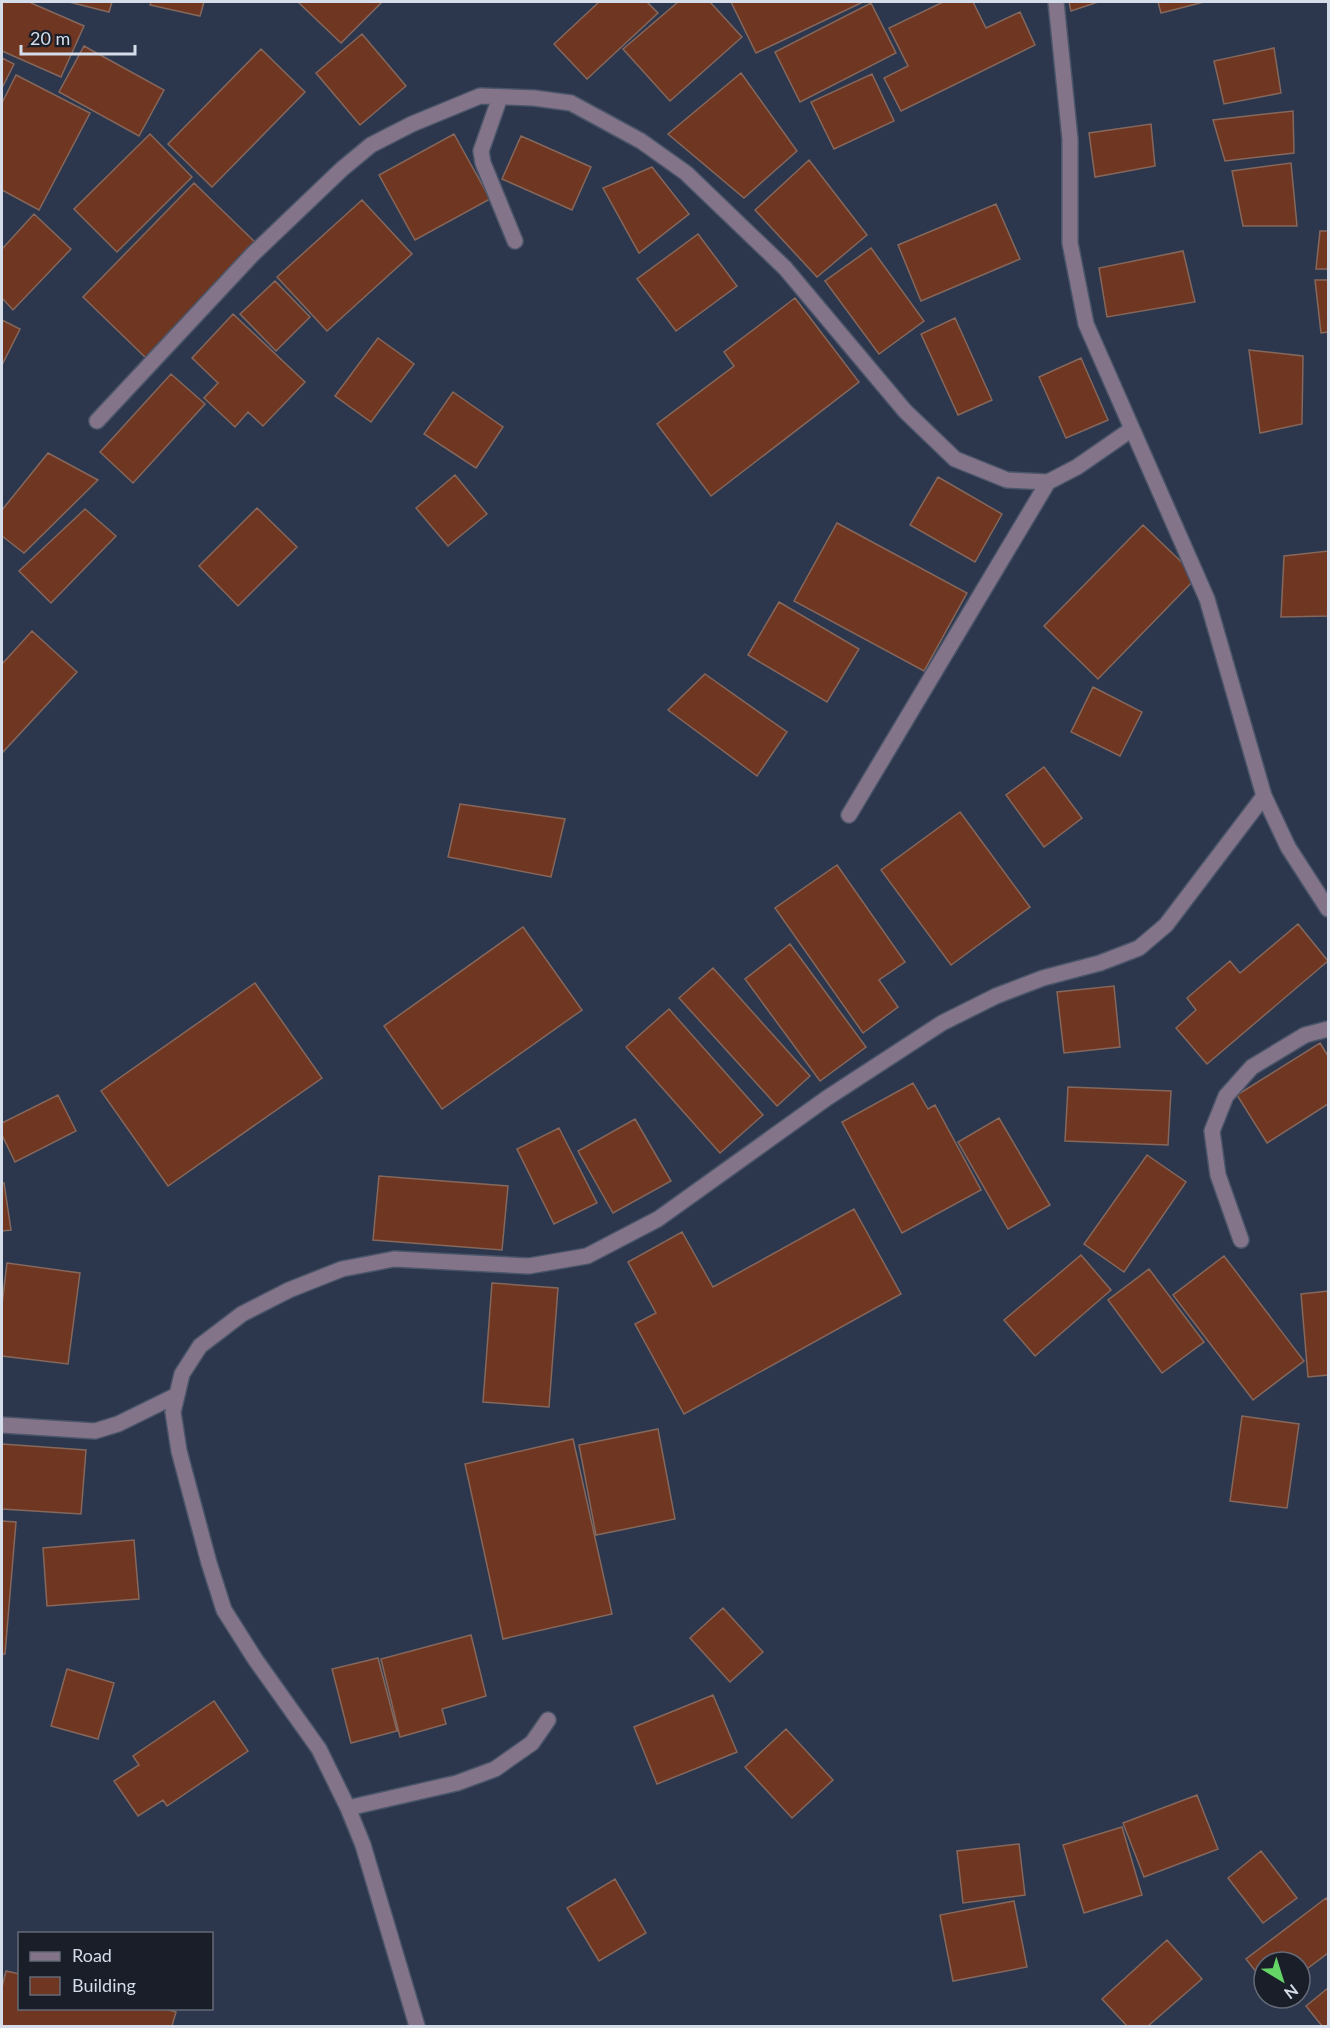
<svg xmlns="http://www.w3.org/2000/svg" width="1330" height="2028" font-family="Lato,sans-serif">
<rect width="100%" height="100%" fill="#2c374d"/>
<path fill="#6f3722" stroke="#85675c" stroke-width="1.5" d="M2 2H29L84 26 61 77 2 51Z
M69 2H112L109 12Z
M151 2H204L200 16 150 5Z
M298 2H382L341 43Z
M599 2H647L658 13 587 79 554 44Z
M678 2H710L742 37 670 101 623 49Z
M731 2H863L756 53Z
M943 2H973L986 28 1020 12 1035 45 901 111 884 78 908 66 889 28Z
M1069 2H1098L1071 11Z
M1158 2H1204L1161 13Z
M871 3 896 53 800 102 775 52Z
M362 34 406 86 360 125 316 73Z
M84 46 164 90 139 136 59 92Z
M1274 48 1281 93 1224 104 1214 61Z
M261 49 305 92 212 187 168 144Z
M2 58 14 64 2 88Z
M741 73 797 151 744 198 668 134Z
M872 74 894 121 834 149 811 102Z
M16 75 90 113 39 210 2 190V103Z
M1293 111 1294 153 1225 161 1213 120Z
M1151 124 1155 166 1095 177 1089 133Z
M150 134 192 177 117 252 74 209Z
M454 134 490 199 415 240 379 175Z
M521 136 591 167 572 210 502 179Z
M809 160 867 235 817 277 755 210Z
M1291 163 1297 226H1243L1232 171Z
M652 167 689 214 639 253 603 188Z
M194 183 257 244 146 358 83 297Z
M362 200 412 254 327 331 277 277Z
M996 204 1020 259 921 301 898 245Z
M34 214 71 249 13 310 2 298V249Z
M1320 231H1328V269H1316Z
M698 234 737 286 676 331 637 279Z
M871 248 924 321 879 354 825 281Z
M1183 251 1195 302 1107 317 1099 268Z
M1315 280H1328V332L1321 333Z
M275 281 310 317 276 351 240 314Z
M795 298 859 382 711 496 657 424 734 366 724 352Z
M233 314 305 382 263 426 248 412 235 427 204 398 218 383 192 358Z
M955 318 992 400 958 415 921 334Z
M2 320 20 329 2 365Z
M378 338 414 364 371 422 335 396Z
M1249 350 1303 356 1302 424 1260 433Z
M1081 358 1108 420 1066 438 1039 377Z
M171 374 205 404 133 483 100 452Z
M453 392 503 427 476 468 424 434Z
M48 453 98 480 24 553 2 536V510Z
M455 475 487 514 448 546 416 508Z
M938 477 1002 514 975 562 910 525Z
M257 508 297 547 238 606 199 566Z
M85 509 116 536 51 603 19 571Z
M837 523 967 593 924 671 794 601Z
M1143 525 1197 577 1098 679 1044 626Z
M1328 551V616L1281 617 1284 556Z
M779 602 859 649 827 702 748 655Z
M32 631 77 672 2 753V664Z
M705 674 787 732 757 776 668 710Z
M1093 687 1142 712 1120 756 1071 732Z
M1044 767 1082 818 1044 847 1006 795Z
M460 804 565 819 551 877 448 857Z
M960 812 1030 907 951 965 881 870Z
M837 865 905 962 879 980 898 1007 863 1033 775 908Z
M1298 924 1328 961 1207 1064 1176 1028 1196 1010 1187 998 1230 961 1240 973Z
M523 927 582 1010 442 1109 384 1026Z
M790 944 866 1047 820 1081 745 979Z
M713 968 810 1076 777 1106 679 998Z
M255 983 322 1078 168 1186 101 1091Z
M1114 986 1120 1047 1064 1053 1057 992Z
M669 1009 763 1115 720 1153 626 1047Z
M1320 1043 1328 1056V1104L1267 1143 1237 1095Z
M913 1083 928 1109 935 1105 981 1190 902 1233 842 1122Z
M1068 1087 1171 1091 1168 1145 1065 1141Z
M58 1095 76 1131 15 1162 2 1135V1123Z
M999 1118 1050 1205 1008 1229 958 1142Z
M635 1119 671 1181 613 1213 578 1151Z
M559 1128 597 1203 554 1224 517 1149Z
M1147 1155 1186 1182 1124 1272 1084 1244Z
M379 1176 508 1186 502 1250 373 1240Z
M4 1183 11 1230 2 1231V1184Z
M854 1209 901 1294 684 1414 635 1324 656 1313 628 1262 682 1232 713 1287Z
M1081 1255 1111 1290 1035 1356 1004 1320Z
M1224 1256 1304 1361 1253 1400 1173 1295Z
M7 1263 80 1273 68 1364 2 1356V1305Z
M1149 1269 1204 1342 1162 1373 1108 1300Z
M492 1283 558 1288 549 1407 483 1402Z
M1328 1291V1375L1308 1377 1301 1294Z
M1242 1416 1299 1424 1287 1508 1230 1501Z
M658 1429 675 1519 596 1535 579 1445Z
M573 1439 612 1614 503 1639 465 1464Z
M2 1444 86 1450 81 1514 2 1509Z
M2 1521 16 1522 5 1654H2Z
M134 1540 139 1599 47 1606 43 1548Z
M723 1608 763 1652 730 1682 690 1638Z
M471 1635 486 1696 442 1709 446 1724 400 1737 381 1659Z
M378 1658 397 1731 351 1743 332 1669Z
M67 1669 114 1683 98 1739 51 1726Z
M713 1695 737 1752 657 1784 634 1727Z
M214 1701 248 1751 167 1806 163 1800 138 1816 114 1781 139 1765 133 1756Z
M786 1729 833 1780 792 1818 745 1767Z
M1197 1795 1218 1849 1144 1877 1123 1823Z
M1122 1827 1142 1895 1084 1913 1063 1845Z
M1019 1844 1025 1895 963 1903 957 1851Z
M1261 1851 1297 1898 1263 1923 1228 1878Z
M615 1879 646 1933 599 1961 567 1908Z
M1326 1898 1328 1901V1953L1300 1974V1962H1264V1982L1246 1959Z
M1014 1901 1027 1967 953 1981 940 1915Z
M1167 1940 1202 1979 1148 2026H1127L1102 1999Z
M6 1971 20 1974V2008H162L176 2012 172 2026H2V1987Z
M1328 1988V2026H1322L1306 2006Z"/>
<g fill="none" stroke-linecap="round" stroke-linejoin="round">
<g stroke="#4a5569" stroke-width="18">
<path id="minor" d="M1056 2 1070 139V243L1086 324 1207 599 1264 796 1288 847 1328 909
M500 97 481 151 483 163 515 241
M97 421 253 254 342 169 371 145 412 124 480 96 534 98 571 103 641 141 686 173 785 268 905 411 955 459 1007 480 1048 482 1077 467 1132 429
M849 815 1048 482
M1241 1240 1218 1175 1212 1131 1226 1096 1252 1067 1305 1035 1328 1029
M2 1425 95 1431 118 1424 177 1395
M348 1808 457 1783 495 1769 532 1743 548 1720
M417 2026 363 1845 348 1808 319 1749 255 1659 224 1610 209 1563 179 1451 173 1412 182 1374 200 1346 242 1314 289 1290 342 1269 394 1259 529 1266 587 1256 658 1219 827 1098 942 1023 996 996 1043 978 1100 963 1139 948 1166 925 1264 796"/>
</g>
<use href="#minor" stroke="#84748a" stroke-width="15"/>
</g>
<rect width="1330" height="2028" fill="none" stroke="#d5ddeb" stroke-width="6"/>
<rect x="18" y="1932" width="195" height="78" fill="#191e29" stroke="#646a77" stroke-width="1.5"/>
<rect x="30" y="1952" width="30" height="9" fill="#84748a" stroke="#646a77" stroke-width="1.5"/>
<text x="72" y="1962" font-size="18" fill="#d5ddeb">Road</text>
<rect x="30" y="1977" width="30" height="18" fill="#6f3722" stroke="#646a77" stroke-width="1.5"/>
<text x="72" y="1992" font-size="18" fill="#d5ddeb">Building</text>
<g transform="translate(1282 1980) rotate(142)"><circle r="28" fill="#191e29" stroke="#646a77" stroke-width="1.5"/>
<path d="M0-4.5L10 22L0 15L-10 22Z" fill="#65d467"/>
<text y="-9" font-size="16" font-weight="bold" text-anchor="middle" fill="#d5ddeb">N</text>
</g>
<path d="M21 45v9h114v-9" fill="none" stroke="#d5ddeb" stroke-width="3"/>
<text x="30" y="45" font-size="18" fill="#d5ddeb" stroke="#191e29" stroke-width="4.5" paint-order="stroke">20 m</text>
</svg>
